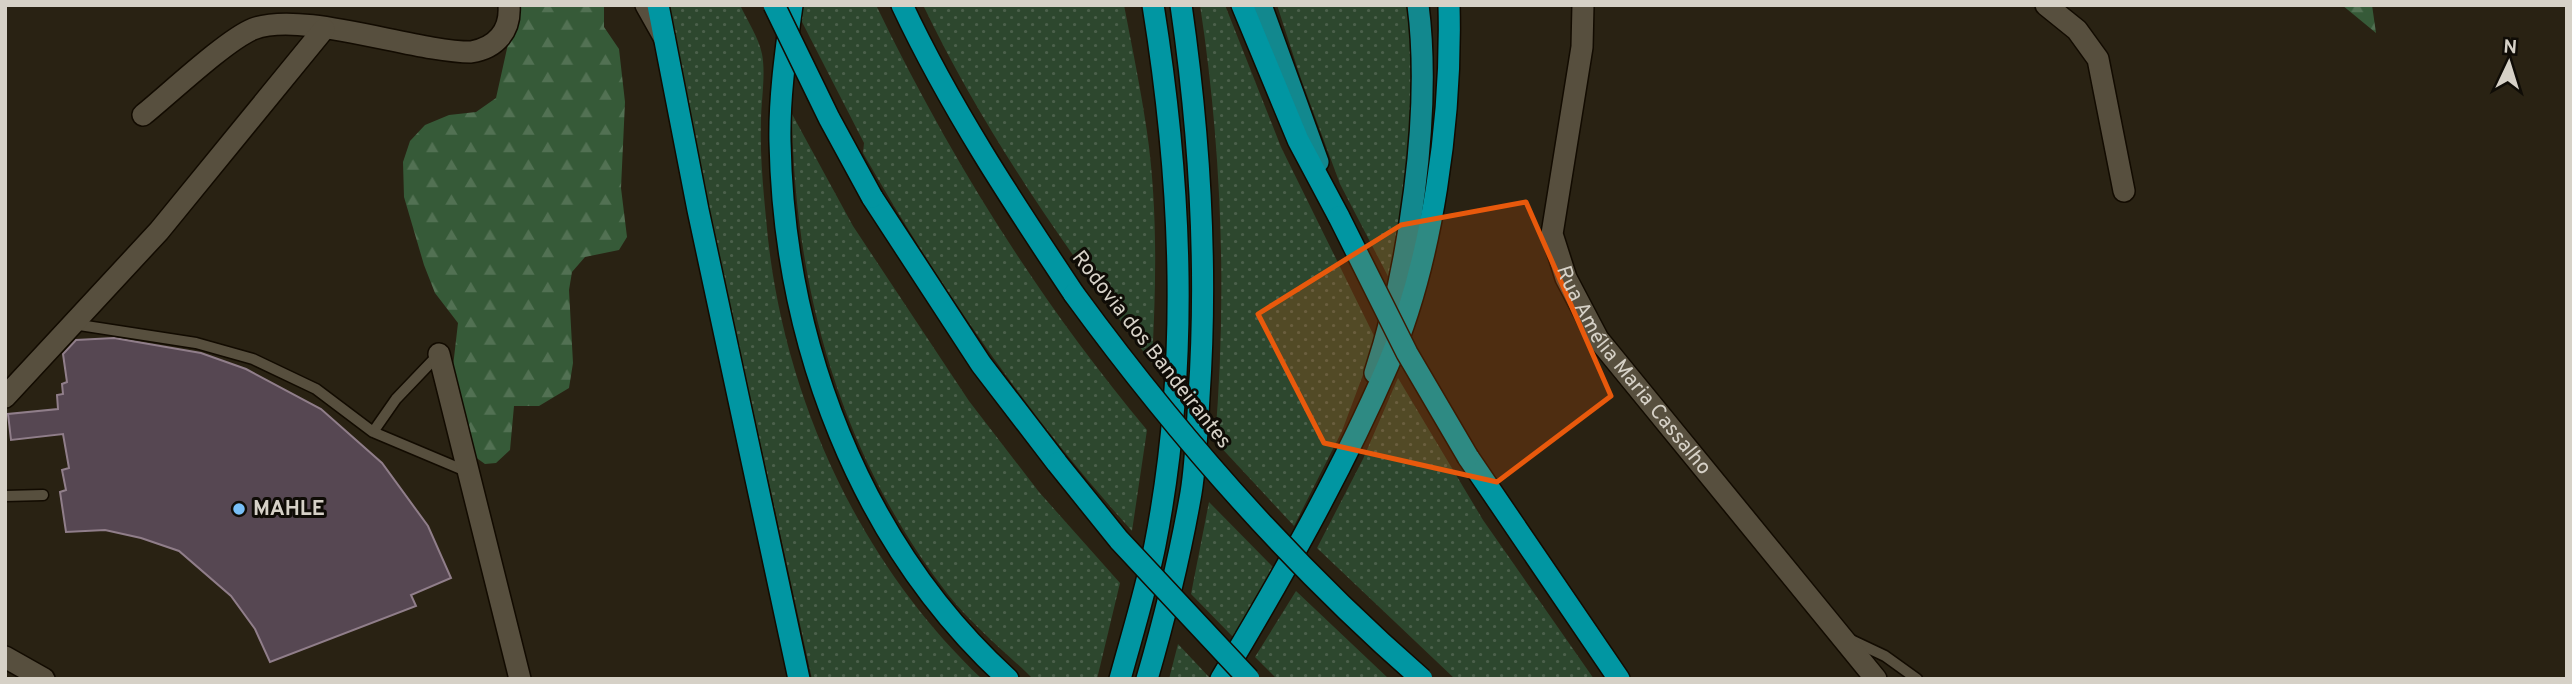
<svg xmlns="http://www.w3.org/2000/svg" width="2572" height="684" font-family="Overpass,sans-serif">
<defs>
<pattern id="grass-dots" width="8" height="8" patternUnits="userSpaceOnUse" patternTransform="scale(1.75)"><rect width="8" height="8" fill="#2d472e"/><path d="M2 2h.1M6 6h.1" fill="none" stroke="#4b604b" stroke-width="1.8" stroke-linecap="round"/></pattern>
<pattern id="forest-firs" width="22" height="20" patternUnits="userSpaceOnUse" patternTransform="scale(1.75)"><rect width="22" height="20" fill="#365a38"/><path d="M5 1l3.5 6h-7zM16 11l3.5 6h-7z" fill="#527153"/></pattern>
</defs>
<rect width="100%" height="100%" fill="#292213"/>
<path fill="url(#grass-dots)" d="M664 5H740C747 20 759 38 762 54 766 75 761 101 761 123 760 154 763 187 766 218 780 389 856 560 982 679H812Z
M804 5H876C951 160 1037 298 1147 430L1132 531C1028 416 940 288 863 153L864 143 801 20Z
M923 5H1124C1132 47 1141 90 1147 132 1158 208 1156 286 1152 363 1066 249 985 134 923 5Z
M1200 5H1225L1281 147 1376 340 1342 431 1294 526 1215 441C1227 295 1222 150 1200 5Z
M1277 5H1409C1414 98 1409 191 1391 282L1340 184 1301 79Z
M792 114 853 226 969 401 1039 492 1120 583 1097 679H1033L1026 672C1000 648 972 624 950 597 841 458 794 288 792 114Z
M1398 378 1483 520 1594 679H1455L1317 548 1363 459Z
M1209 502 1273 567 1233 637 1191 594Z
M1296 591 1389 679H1277L1255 657Z
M1178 644 1209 677 1208 679H1169Z"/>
<path fill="url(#forest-firs)" d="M513 5H604V27L619 49 625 102 621 188 627 237 619 250 585 257 572 272 569 290 573 363 569 388 539 406H514L510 450 496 463 485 464 471 454 452 375 458 323 435 293 424 265 404 197 403 162 410 141 425 125 449 115 476 112 496 98 514 17Z
M2342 5H2372L2376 33Z"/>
<path fill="#564752" stroke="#907e8a" stroke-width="2" d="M114 338 201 353 246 369 321 409 382 463 428 526 451 578 411 595 416 606 270 662 255 629 231 596 179 551 141 538 105 530 66 532 60 492 66 490 62 470 69 468 63 434 11 440 8 414 58 409 57 395 63 394 62 384 67 382 63 354 76 340Z"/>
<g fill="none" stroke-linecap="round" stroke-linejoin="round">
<g stroke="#120b01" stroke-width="13">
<path id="service" d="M73 324 196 343 253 359 316 389 373 432 468 472
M373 432 396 399 439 354
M5 496 43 495
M1849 639 1885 656 1917 679"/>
</g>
<g stroke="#120b01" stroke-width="24">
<g id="minor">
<path d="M646 5 664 37"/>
<path id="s1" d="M1583 5 1582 47 1552 234 1566 278 1598 339 1876 679"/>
<path d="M2046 5 2077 30 2098 59 2124 191"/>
<path d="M143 115C168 95 226 40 253 29 302 10 414 52 471 52 496 48 511 31 509 5"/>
<path d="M439 354 520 679"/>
<path d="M5 397 159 231 324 29"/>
<path d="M5 657 44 679"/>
</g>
</g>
<g stroke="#120b01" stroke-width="24">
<path id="trunk" d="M1261 5 1318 162
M1375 373C1409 269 1432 113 1418 5"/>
</g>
<g stroke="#120b01" stroke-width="24">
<path id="motorway" d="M658 5 698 210 799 679
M792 5C786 50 779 97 780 142 784 341 859 543 1008 679
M902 5C950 107 1012 201 1074 294
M1242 5 1298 140 1339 217
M872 197 981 364 1057 463
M1468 457 1619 679
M1120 679C1132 635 1146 590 1155 545 1190 366 1182 185 1153 5
M1147 679C1165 617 1180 556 1191 493 1196 462 1197 429 1199 397 1208 265 1200 136 1181 5
M1221 679C1282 577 1341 473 1388 365 1433 261 1452 118 1449 5"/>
</g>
<use href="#service" stroke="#574f3e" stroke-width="10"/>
<use href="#minor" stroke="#574f3e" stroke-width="21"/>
<use href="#trunk" stroke="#12888e" stroke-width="21"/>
<use href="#motorway" stroke="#0196a2" stroke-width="21"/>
<g stroke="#120b01" stroke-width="24" stroke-linecap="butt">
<path id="motorway-bridge" d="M774 5 829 118 872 197
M1339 217 1407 353 1468 457
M1074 294C1177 435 1290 564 1422 679
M1057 463 1119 540 1249 679"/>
</g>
<use href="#motorway-bridge" stroke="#0196a2" stroke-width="21"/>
</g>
<path fill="#e8590c" fill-opacity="0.2" stroke="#e8590c" stroke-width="5" stroke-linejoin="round" d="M1526 202 1611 396 1497 482 1324 443 1258 314 1401 225Z"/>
<circle fill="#78bff7" stroke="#0f0c06" stroke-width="2.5" cx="239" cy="509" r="7"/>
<g text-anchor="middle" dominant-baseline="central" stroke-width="6" stroke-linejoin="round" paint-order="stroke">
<g font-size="21" fill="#d6d1c7" stroke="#0f0c06">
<text transform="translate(1151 350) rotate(52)">Rodovia dos Bandeirantes</text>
<text stroke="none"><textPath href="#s1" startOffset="392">Rua Amélia Maria Cassalho</textPath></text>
</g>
<g font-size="21" font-weight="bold" fill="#d6d1c7" stroke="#0f0c06" text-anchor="start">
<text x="253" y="509">MAHLE</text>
</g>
</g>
<rect width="2572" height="684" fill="none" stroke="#d6d1c7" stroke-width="14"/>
<g transform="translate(2509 63) rotate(4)" stroke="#0f0c06" stroke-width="5" paint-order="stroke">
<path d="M0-5L12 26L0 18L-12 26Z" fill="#d6d1c7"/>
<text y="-10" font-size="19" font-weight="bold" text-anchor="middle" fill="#d6d1c7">N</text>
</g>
</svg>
